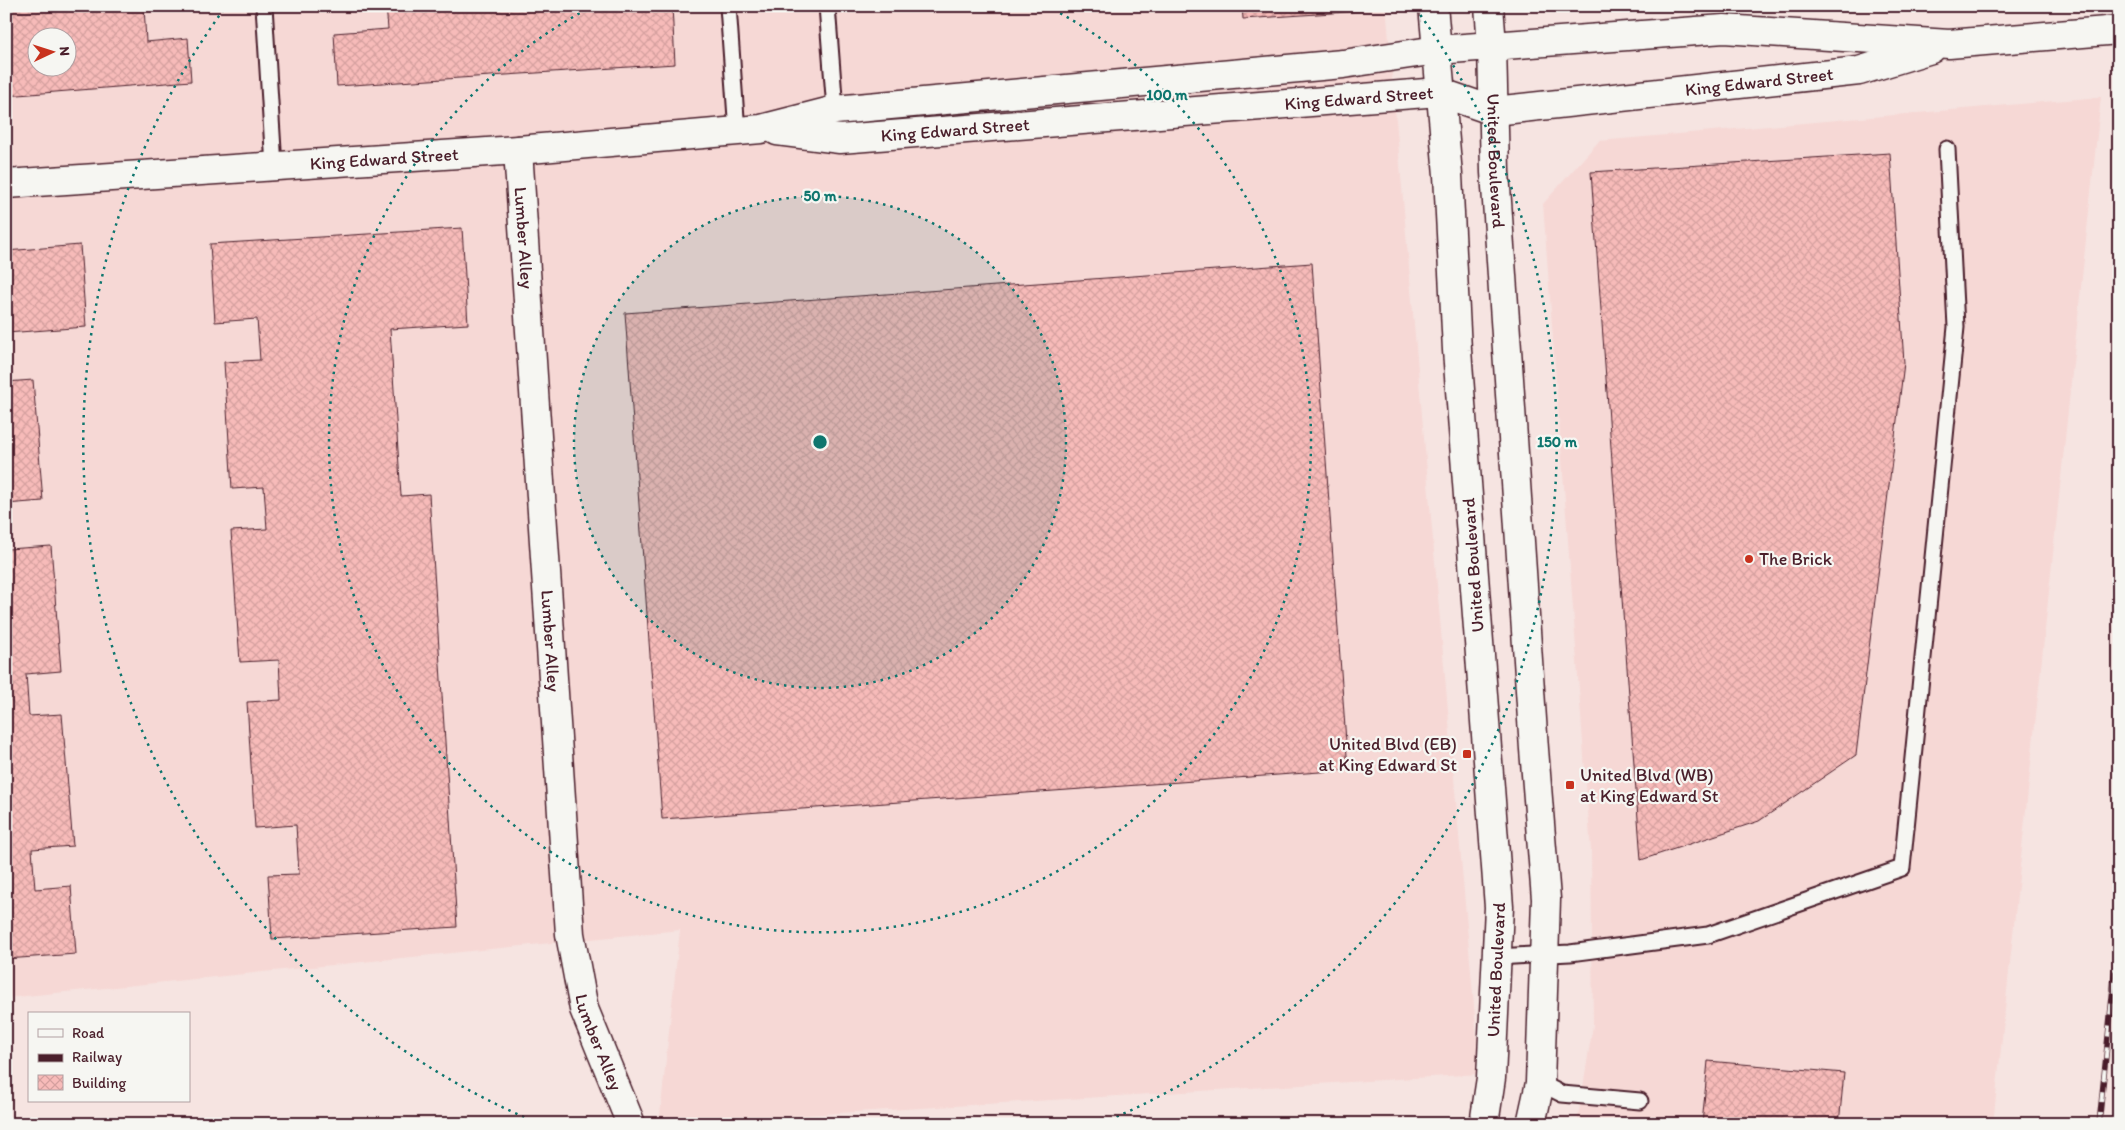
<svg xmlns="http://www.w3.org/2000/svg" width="2125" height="1130" font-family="Itim,sans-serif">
<defs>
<pattern id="building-cross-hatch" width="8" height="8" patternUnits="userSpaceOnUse" patternTransform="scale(1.25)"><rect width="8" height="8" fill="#f7bbb9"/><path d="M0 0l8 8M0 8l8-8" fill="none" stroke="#d5a09f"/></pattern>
</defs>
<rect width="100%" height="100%" fill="#f6e4e1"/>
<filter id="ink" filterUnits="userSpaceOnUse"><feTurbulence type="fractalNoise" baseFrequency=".02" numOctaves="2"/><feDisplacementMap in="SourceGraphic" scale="10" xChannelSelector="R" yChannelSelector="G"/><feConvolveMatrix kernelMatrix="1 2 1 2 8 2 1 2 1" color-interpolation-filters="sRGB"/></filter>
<g filter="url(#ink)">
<path fill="#f6d8d5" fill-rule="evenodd" d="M6 6H1386L1480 1074 659 1124 680 930 6 998ZM38 38H68V68H38Z
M2101 97 1993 1124H1577L1593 1025 1591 851 1543 204 1599 141Z"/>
<path fill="url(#building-cross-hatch)" stroke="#4a1f2b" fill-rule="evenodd" d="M6 6H144L146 42 188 38 191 81 6 96ZM38 38H68V68H38Z
M386 6H672L675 64 337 86 334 33 388 29Z
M1242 6H1362V11L1243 19Z
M1890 153 1904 363 1856 755 1759 821 1641 860 1591 172Z
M462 228 468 324 390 329 401 496 429 494 457 927 272 939 268 875 299 874 296 825 255 828 247 702 281 700 279 660 240 662 231 531 267 529 264 487 232 489 224 362 260 360 257 319 215 322 210 244Z
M80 245 86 327 6 333V251Z
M1312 263 1348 770 662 819 625 313Z
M33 380 43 501 6 504V382Z
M6 524 8 549 51 546 61 671 26 674 29 716 62 714 73 846 32 849 35 889 71 886 76 954 6 959Z
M1708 1061 1844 1073 1839 1124H1702Z"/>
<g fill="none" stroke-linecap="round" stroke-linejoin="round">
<g stroke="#4a1f2b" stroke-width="19">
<path id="service" d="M264 6 274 166
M728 6 737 132
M827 6 835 110
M1497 957 1570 953 1708 935 1902 868 1956 327 1947 149
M1540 1083 1562 1094 1640 1101"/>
</g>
<g stroke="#4a1f2b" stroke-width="31">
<g id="minor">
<path id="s1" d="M777 131 840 139 1439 92"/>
<path id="s2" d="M518 150 570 934 584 1009 631 1124"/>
<path id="s3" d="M6 184 518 150 761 129 835 110 1343 64 1437 50"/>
</g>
</g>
<g stroke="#4a1f2b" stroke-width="31">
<path id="tertiary" d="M1433 6 1437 50
M1489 6 1492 45"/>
</g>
<g stroke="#4a1f2b" stroke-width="31">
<g id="secondary">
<path id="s4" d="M1492 45 1495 172 1534 749 1546 899 1540 1083 1531 1124"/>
<path id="s5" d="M1439 92 1494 111 1859 71 1931 49"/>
<path id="s6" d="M1484 1124 1491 1078 1499 907 1457 350 1448 175 1437 50 1724 29 1949 44 2119 30"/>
</g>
</g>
<use href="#service" stroke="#f6f6f2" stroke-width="15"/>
<use href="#minor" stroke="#f6f6f2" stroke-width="28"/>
<use href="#tertiary" stroke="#f6f6f2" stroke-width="28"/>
<use href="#secondary" stroke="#f6f6f2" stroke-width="28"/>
<g stroke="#4a1f2b" stroke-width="5.5">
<path id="rail" d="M2099 1124 2119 929"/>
</g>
<use href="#rail" stroke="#f6f6f2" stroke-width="4" stroke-dasharray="11" stroke-linecap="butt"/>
</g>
</g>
<circle cx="820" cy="442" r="246" fill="#0f766e" fill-opacity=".12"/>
<g fill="none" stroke="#0f766e" stroke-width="2.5" stroke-dasharray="2.5 5">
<circle cx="820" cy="442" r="246"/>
<path d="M1047 6A491 491 0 1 1 593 6"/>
<path d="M538 1123A737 737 0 0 1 224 9M1416 9A737 737 0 0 1 1102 1123"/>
</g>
<g fill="#c8321e" stroke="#f6f6f2" stroke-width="2">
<circle cx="1749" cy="559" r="5"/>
<rect x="1462" y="749" width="10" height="10" rx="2.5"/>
<rect x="1565" y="780" width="10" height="10" rx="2.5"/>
</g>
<g text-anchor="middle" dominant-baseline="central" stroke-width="4.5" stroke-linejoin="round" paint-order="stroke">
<g font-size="18" fill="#4a1f2b" stroke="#f6f6f2">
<text stroke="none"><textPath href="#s5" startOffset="325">King Edward Street</textPath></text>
<text stroke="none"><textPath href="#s1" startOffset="584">King Edward Street</textPath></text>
<text stroke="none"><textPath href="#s1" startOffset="179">King Edward Street</textPath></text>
<text stroke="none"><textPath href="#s3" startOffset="379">King Edward Street</textPath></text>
<text stroke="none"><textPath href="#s4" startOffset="116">United Boulevard</textPath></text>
<text stroke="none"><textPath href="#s2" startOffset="88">Lumber Alley</textPath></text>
<text transform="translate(1473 565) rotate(-94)">United Boulevard</text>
<text stroke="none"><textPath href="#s2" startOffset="492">Lumber Alley</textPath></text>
<text stroke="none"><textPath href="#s6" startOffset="155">United Boulevard</textPath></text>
<text stroke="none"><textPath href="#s2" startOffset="898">Lumber Alley</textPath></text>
</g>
<g font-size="18" fill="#4a1f2b" stroke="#f6f6f2" text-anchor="start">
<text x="1759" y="559">The Brick</text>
<text x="1457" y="744" text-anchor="end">United Blvd (EB)<tspan x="1457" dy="21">at King Edward St</tspan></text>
<text x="1580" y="775">United Blvd (WB)<tspan x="1580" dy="21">at King Edward St</tspan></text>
</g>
</g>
<circle cx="820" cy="442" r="8" fill="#0f766e" stroke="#f6f6f2" stroke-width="2.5"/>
<g font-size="15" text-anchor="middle" font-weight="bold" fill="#0f766e" stroke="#f6f6f2" stroke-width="4.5" stroke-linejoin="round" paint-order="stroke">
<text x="1167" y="100">100 m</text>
<text x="820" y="201">50 m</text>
<text x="1557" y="447">150 m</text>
</g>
<rect width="2125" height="1130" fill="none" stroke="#f6f6f2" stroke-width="25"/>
<rect x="12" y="12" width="2100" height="1105" fill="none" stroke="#4a1f2b" stroke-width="2" filter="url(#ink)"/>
<rect x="28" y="1012" width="162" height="90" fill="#f6f6f2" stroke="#b1a0a2"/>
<rect x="38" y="1029" width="25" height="8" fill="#f6f6f2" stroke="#b1a0a2"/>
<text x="72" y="1038" font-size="15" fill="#4a1f2b">Road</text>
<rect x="38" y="1054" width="25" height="8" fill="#4a1f2b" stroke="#b1a0a2"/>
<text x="72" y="1062" font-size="15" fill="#4a1f2b">Railway</text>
<rect x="38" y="1075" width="25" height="15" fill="url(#building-cross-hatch)" stroke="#b1a0a2"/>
<text x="72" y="1088" font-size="15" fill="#4a1f2b">Building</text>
<g transform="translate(52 52) rotate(86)"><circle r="24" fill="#f6f6f2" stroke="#b1a0a2"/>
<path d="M0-4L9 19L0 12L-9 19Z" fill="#c8321e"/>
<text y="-8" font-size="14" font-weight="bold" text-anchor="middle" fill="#4a1f2b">N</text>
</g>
</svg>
